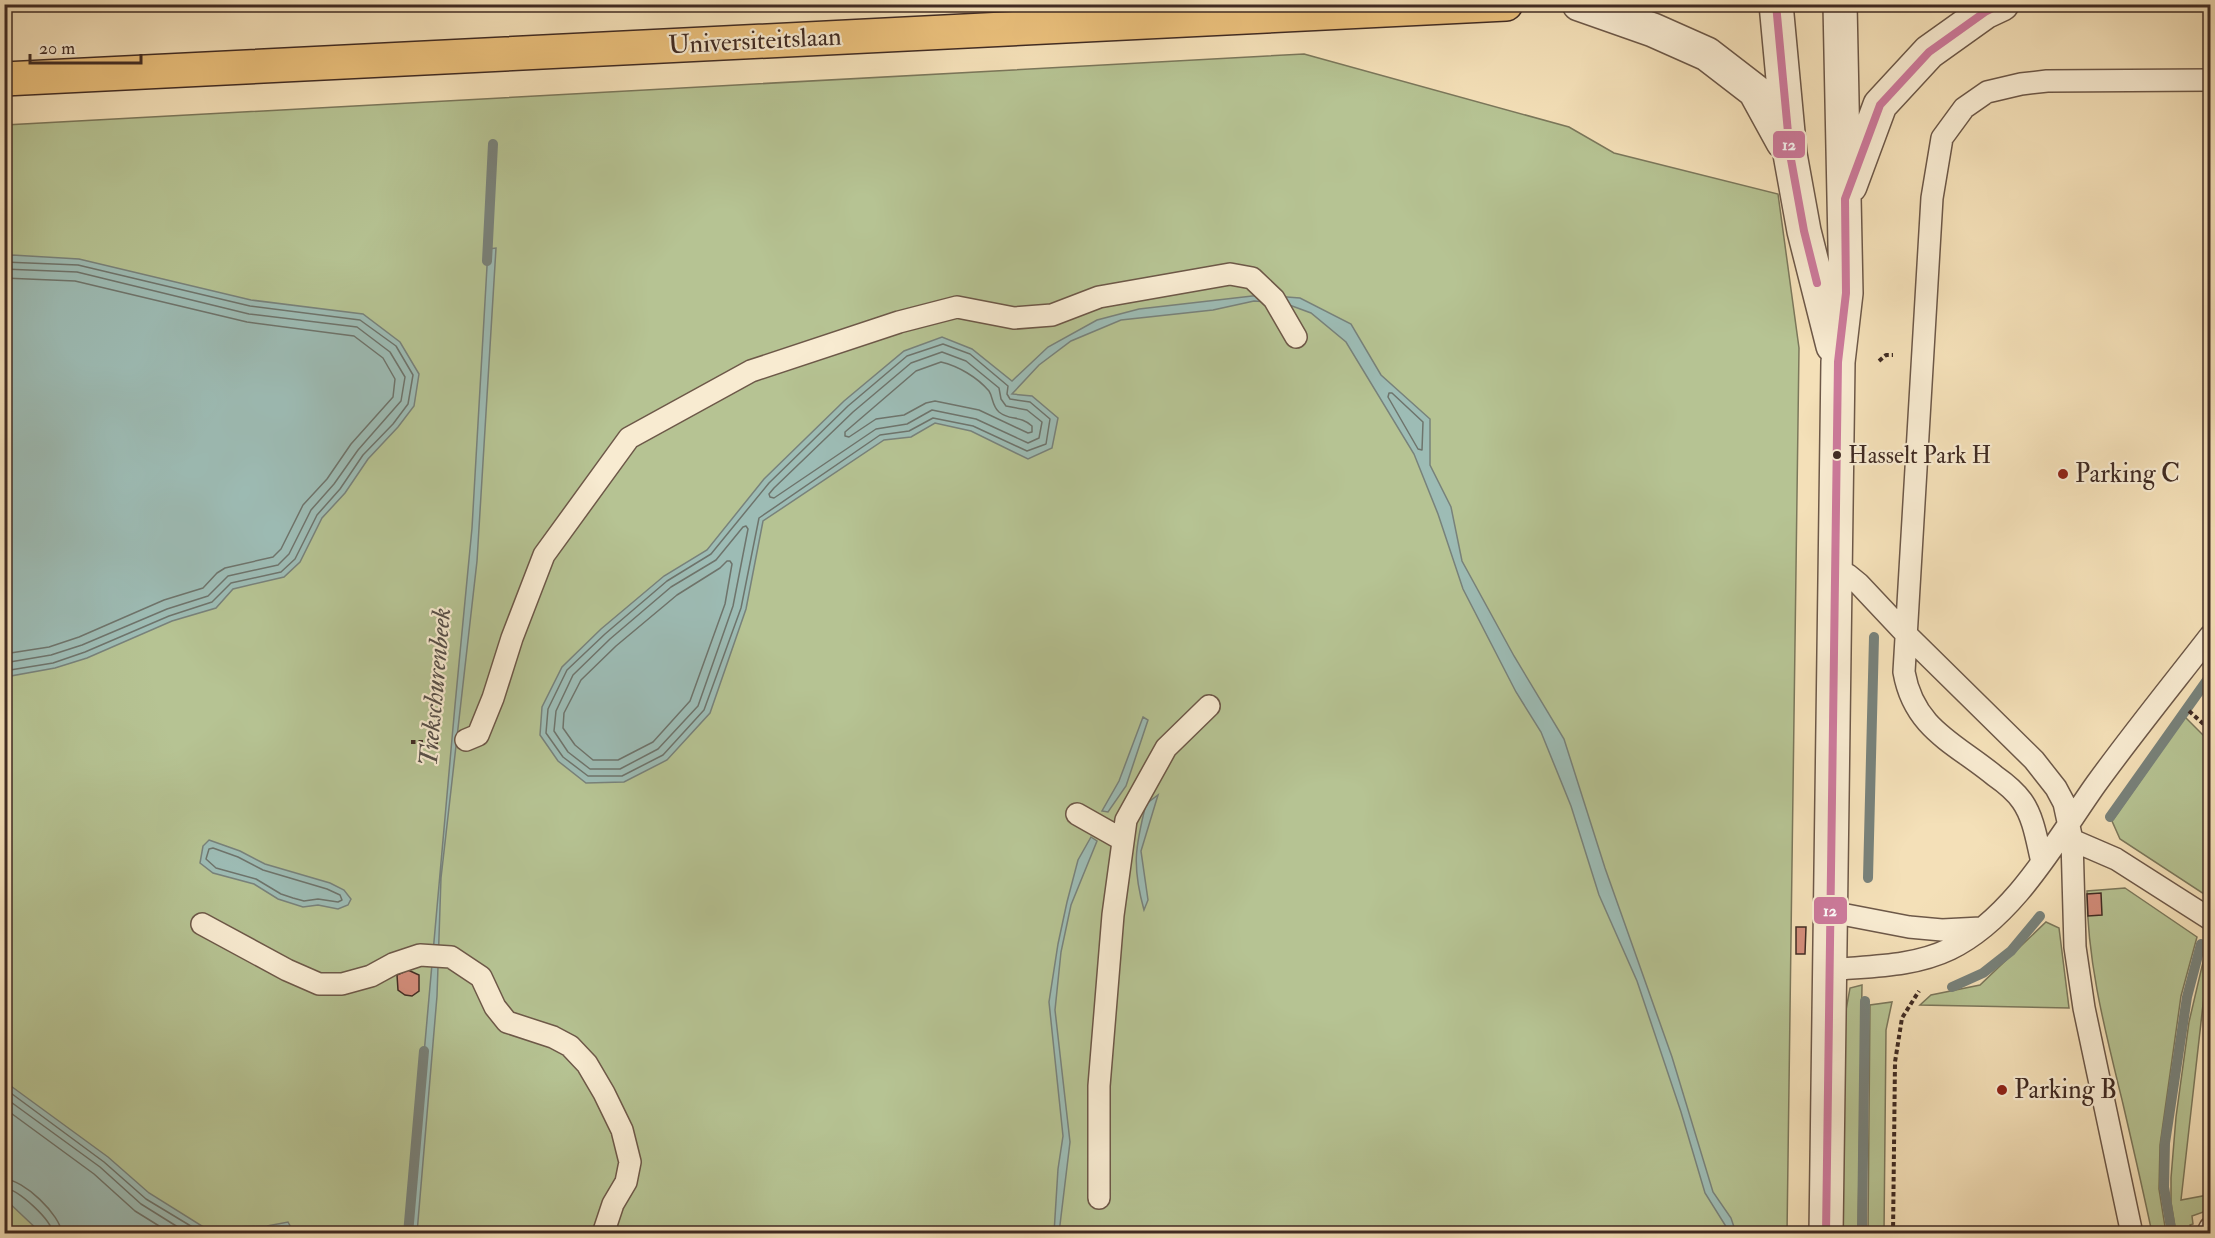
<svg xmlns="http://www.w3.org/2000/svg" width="2215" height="1238" font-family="'IM FELL Double Pica',serif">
<rect width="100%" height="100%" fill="#f4e0b8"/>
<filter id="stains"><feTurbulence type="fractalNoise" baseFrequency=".00333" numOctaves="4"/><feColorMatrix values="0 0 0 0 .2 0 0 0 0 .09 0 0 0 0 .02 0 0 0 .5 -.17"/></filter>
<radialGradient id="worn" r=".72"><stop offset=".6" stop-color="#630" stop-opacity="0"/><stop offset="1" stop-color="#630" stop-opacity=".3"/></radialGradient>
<path fill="#b6c393" stroke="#7b775b" stroke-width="1.5" d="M1304 54 1569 127 1614 153 1778 194 1799 348 1787 1233 5 1234V125Z
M2185 717 2210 742V880L2207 896 2120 839 2112 821Z
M2125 888 2197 937 2181 996 2160 1145 2159 1189 2166 1233H2152C2143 1190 2133 1147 2123 1104 2106 1034 2087 963 2087 891Z
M2046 922 2059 928 2069 1008 1920 1005 1931 995 1980 985Z
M2207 945 2210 946V960L2207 969 2181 1200 2208 1195 2209 1210 2192 1216 2193 1224 2190 1225 2192 1233H2176L2171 1202V1178L2176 1117 2189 1022Z
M1862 985 1858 1233 1843 1234 1844 1021 1850 988Z
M1892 1002 1886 1030 1884 1233H1868L1870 1005Z"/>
<path fill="#9dbcb5" stroke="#78827b" stroke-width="1.5" d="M496 248 477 561 441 878 437 996 417 1233 408 1234 455 705 472 528 488 249Z
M12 255 79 259 251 300 363 314 400 342 419 374 414 406 398 427 368 459 345 493 322 518 300 562 284 577 233 589 216 608 172 621 87 658 55 668 5 677 4 256Z
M1261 295 1300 298 1351 324 1381 375 1430 419V465L1451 507 1462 561 1514 656 1564 739 1605 868 1672 1057 1713 1192 1731 1218 1736 1233H1730L1705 1193 1681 1112 1637 981 1599 895 1571 806 1541 732 1516 692 1463 589 1438 514 1414 454 1346 342 1311 313 1284 303 1254 301 1213 310 1121 320 1071 341 1039 365 1012 394 1032 396 1058 418 1052 448 1028 459 971 431 935 423 911 437 884 440 763 521 746 609 710 713 667 760 624 782 586 783 558 761 540 735 542 707 562 667 601 629 664 576 707 550 764 479 844 401 904 351 942 337 972 349 1012 381 1048 347 1097 320 1139 309Z
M1143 717 1148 720 1126 786 1108 812 1102 811 1119 781Z
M1158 795 1141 851 1148 900 1144 910C1132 866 1135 848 1146 804Z
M1091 837 1097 841 1071 905 1061 952 1055 1010 1070 1142 1059 1233H1054L1058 1169 1063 1136 1049 1002 1058 944 1067 902 1078 860Z
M209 840 240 851 265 864 330 883 344 890 351 899 348 905 338 909 318 905 303 907 278 899 254 884 213 873 200 863 203 846Z
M4 1081 108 1157 149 1193 205 1228 267 1226 288 1222 294 1233H41L5 1199Z"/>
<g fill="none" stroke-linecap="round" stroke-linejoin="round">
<path stroke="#6e746c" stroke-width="1.5" d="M4 262 78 265 250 306 360 320 396 346 413 375 408 404 393 424 363 455 340 489 317 515 295 559 281 572 231 583 212 602 169 616 85 652 53 663 4 671
M4 269 77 272 249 314 357 327 390 352 405 377 401 401 358 450 334 484 311 510 289 554 278 565 228 576 208 596 167 609 82 645 51 655 4 663
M4 278 75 281 247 322 354 336 383 358 395 379 393 397 351 444 327 479 303 505 281 549 273 557 225 568 217 573 203 588 164 600 79 637 49 647 4 654
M943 344 970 354 1008 386 1007 394 1010 399 1030 402 1050 419 1046 444 1027 451 973 426 933 418 909 431 880 435 759 518 741 608 704 710 663 755 622 776H588L563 757 546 733 548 709 567 670 605 634 667 581 711 554 769 483 848 406 907 356Z
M942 352 966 361 999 388 1001 399 1006 406 1027 410 1042 422 1039 438 1028 443 976 419 932 410 907 424 876 429 774 498 770 497 769 494 774 488 853 412 911 363Z
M941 362C958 366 977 377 989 391 993 397 992 406 999 412 1010 421 1020 415 1032 426V432L1028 433 979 410 935 401 926 403 904 415 876 419 849 437 845 436V432L916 371Z
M1389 393H1392L1423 422 1422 450 1418 449 1388 397Z
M743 527 746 526 748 529 733 606 698 706 658 749 620 769H590L568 752 554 731 556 711 573 675 610 639 671 587 716 560Z
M727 561H730L732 564 725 604 690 701 653 742 618 760H593L575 745 563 728 564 713 581 680 616 646 677 595 720 568Z
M213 848 238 857 263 870 327 889 340 895 342 900 338 902 318 899 304 901 293 898 281 894 256 879 216 868 206 859 209 849Z
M4 1088 104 1162 146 1199 204 1234
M4 1097 100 1167 141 1204 189 1234
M4 1108 94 1174 135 1211 172 1234
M4 1179C23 1179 61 1215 62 1234
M4 1188C18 1189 52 1220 53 1234
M216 1234 267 1232 283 1229 287 1234"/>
<path stroke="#78827b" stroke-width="10" d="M487 261 493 144
M2110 817 2210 676
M1868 878 1874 637
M1952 987 1983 973 2011 951 2040 916
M408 1234 424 1051
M1862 1234 1865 1001
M2172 1234 2164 1187 2165 1143 2187 997 2201 944"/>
</g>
<path fill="#d48d7b" stroke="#402b23" stroke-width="1.5" d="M2101 893 2102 915 2088 916 2087 894Z
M1796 927H1806L1805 954H1796Z
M408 970 419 975V991L412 996 405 995 398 990 397 975Z"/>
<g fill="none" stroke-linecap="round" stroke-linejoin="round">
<g stroke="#6d5848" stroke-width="24">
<path id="lane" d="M1836 570 1848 575 1859 584 1907 635 2034 760 2056 788 2064 803 2072 840 2075 947 2084 1008 2132 1234
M466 740 478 735 493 698 512 638 544 555 629 438 751 371 899 322 957 307 1014 318 1052 315 1099 297 1230 274 1252 278 1274 299 1296 337
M1077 814 1123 840
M2072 840 2116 859 2210 919
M2042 862C2037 842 2034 818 2022 801 2015 791 2005 783 1995 776 1955 743 1914 729 1904 672L1932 198 1942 138 1964 108 1987 92 2021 84 2047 81 2210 80
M1831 912 1909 927 1942 930 1981 928
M202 924 287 970 319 984H342L371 976 393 964 420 955 451 957 481 977 495 1007 507 1022 553 1037 570 1046 587 1064 604 1093 622 1130 630 1162 626 1182 613 1204 603 1234
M1830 970C1869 966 1913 967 1950 949 2014 918 2057 839 2096 784 2133 733 2172 685 2210 636
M1099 1198V1086L1113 915 1126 820 1166 748 1209 706
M2207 1234 2210 1228"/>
</g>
<g stroke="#6d5848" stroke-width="36">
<path id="street" d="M1579 4 1653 30 1707 54 1755 91 1783 142
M1776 4 1790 154 1804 231 1833 346
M1850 186 1880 105 1929 52 1985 12 2002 4
M1826 1234 1838 362 1846 293 1840 4"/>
</g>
<g stroke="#402b23" stroke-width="36">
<path id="highway" d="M4 79 1506 4"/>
</g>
<path stroke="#402b23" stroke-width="4" stroke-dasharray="4.5 3" stroke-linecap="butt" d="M1879 361 1886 355H1893
M2189 711 2210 730
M411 742H438
M1893 1234 1895 1062 1902 1018 1919 991"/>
<use href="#lane" stroke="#f8ebd1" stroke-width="21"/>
<use href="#street" stroke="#f8ebd1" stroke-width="33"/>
<use href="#highway" stroke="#eac07c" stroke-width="33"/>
<g stroke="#f8ebd1" stroke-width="12">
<path id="bus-1" d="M1776 4 1790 154 1804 231 1817 283
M1826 1234 1838 362 1846 293 1845 199 1880 105 1929 52 1985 12 2001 4"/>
</g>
<use href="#bus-1" stroke="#cd7a9c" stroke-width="8"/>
</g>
<circle fill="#402b23" stroke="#f8ebd1" stroke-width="2" cx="1837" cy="455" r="5"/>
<g fill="#8f2418" stroke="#f8ebd1" stroke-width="2">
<circle cx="2063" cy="474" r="6"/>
<circle cx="2002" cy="1090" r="6"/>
</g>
<g text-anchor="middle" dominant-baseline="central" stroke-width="4.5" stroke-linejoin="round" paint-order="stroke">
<g font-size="24" fill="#402b23" stroke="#f8ebd1" text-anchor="start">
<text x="1848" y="455">Hasselt Park H</text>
</g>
<g font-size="26" fill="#402b23" stroke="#f8ebd1">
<text transform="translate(755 41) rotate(-3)">Universiteitslaan</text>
</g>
<g font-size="26" fill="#402b23" stroke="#f8ebd1" text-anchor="start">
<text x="2075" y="474">Parking C</text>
<text x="2014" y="1090">Parking B</text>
</g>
<g font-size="27" font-style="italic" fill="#574f48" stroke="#f8ebd1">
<text transform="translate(435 687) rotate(-85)">Trekschurenbeek</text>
</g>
</g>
<g stroke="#f8ebd1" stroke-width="2">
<rect x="1772" y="130" width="34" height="29" rx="6" fill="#cd7a9c"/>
<rect x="1813" y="896" width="35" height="29" rx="6" fill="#cd7a9c"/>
</g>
<g font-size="16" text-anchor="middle" font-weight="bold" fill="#fff">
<text x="1789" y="150">12</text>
<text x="1830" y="916">12</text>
</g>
<rect width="2215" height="1238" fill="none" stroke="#f4e0b8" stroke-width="24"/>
<rect x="6" y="6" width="2203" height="1226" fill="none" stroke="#402b23" stroke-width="3"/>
<rect x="12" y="12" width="2191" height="1214" fill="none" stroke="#402b23" stroke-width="1.5"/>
<path d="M30 54v9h111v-9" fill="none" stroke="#402b23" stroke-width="3"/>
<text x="39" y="54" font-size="18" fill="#402b23" stroke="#f8ebd1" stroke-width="4.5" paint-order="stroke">20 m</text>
<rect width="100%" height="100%" filter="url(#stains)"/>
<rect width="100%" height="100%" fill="url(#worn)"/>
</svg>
